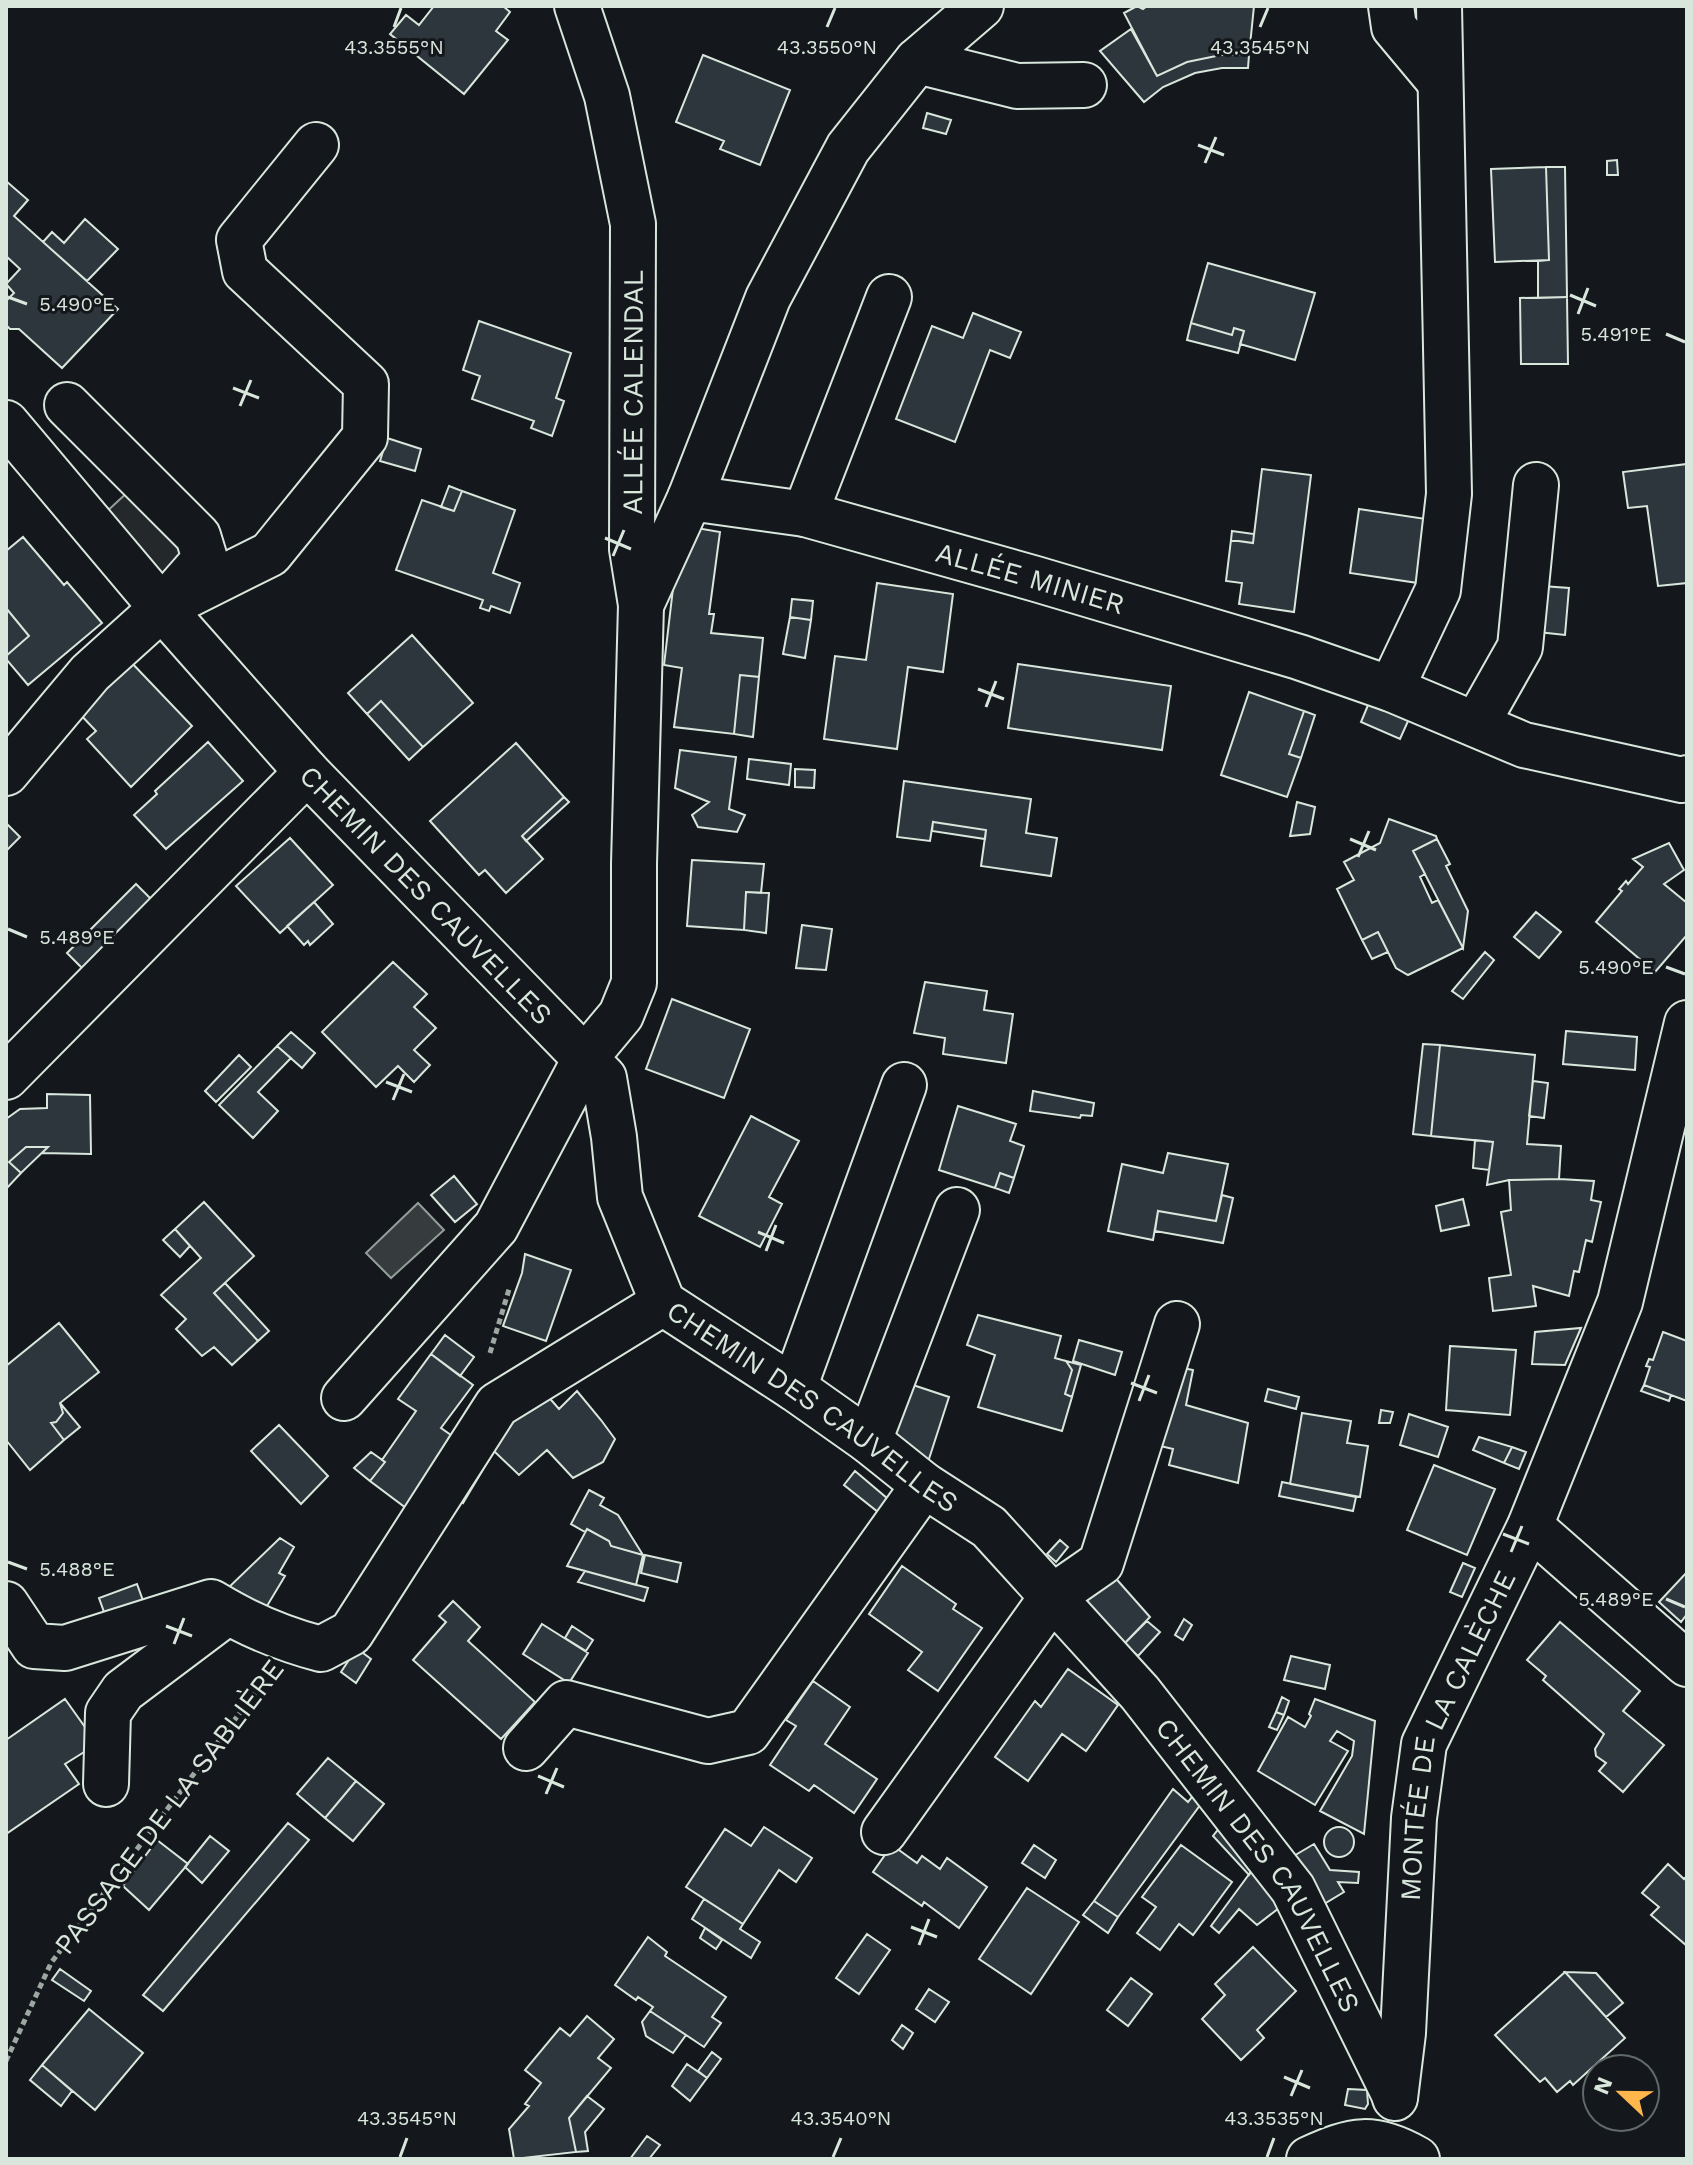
<svg xmlns="http://www.w3.org/2000/svg" width="1693" height="2165" font-family="'Work Sans',sans-serif">
<rect width="100%" height="100%" fill="#14181c"/>
<path fill="#24282b" stroke="#939e99" stroke-width="2" d="M142 479 198 536 161 579 104 514Z"/>
<path fill="#363b3e" stroke="#939e99" stroke-width="2" d="M418 1203 444 1230 391 1278 366 1253Z"/>
<path fill="#2c363c" stroke="#d8e6dc" stroke-width="2" d="M434 6H503L510 12 496 31 508 40 464 94 390 34 406 15 419 25Z
M1137 6 1143 9 1147 6H1254L1249 55H1221L1187 62 1157 76 1124 13Z
M1131 29 1157 76 1187 62 1221 55H1249L1248 68H1222L1195 73 1163 87 1144 102 1100 51Z
M703 55 790 90 760 165 720 149 724 141 676 122Z
M927 113 951 120 946 134 923 128Z
M1617 160 1618 175H1607V161Z
M1546 167 1549 260 1495 262 1491 169Z
M1546 167H1565L1567 297 1538 298V261L1549 260Z
M6 181 28 200 14 216 118 309 62 368 19 329H10L6 325V301L14 293 6 284 20 269 6 256Z
M85 219 118 249 87 281 43 242 52 232 64 243Z
M1208 263 1315 293 1295 360 1240 344 1244 331 1234 328 1232 335 1191 323Z
M1567 297 1568 364H1521L1520 298Z
M973 313 1021 332 1010 358 990 350 955 442 896 419 932 326 963 338Z
M479 321 571 353 556 398 564 401 552 436 531 428 534 421 472 399 480 376 463 370Z
M1191 323 1232 335 1234 328 1244 331 1238 353 1187 340Z
M387 438 421 449 415 471 380 461Z
M1687 464V583L1658 586 1647 506 1628 508 1623 472Z
M1262 469 1311 475 1294 612 1239 604 1242 583 1226 581 1231 540 1253 543Z
M449 486 462 491 454 511 441 507Z
M462 491 515 510 493 573 520 583 510 613 491 606 489 611 480 608 483 600 396 570 422 500 454 511Z
M1359 509 1426 519 1418 583 1350 573Z
M685 526 720 532 709 614H714L711 633 763 638 759 677 740 675 734 734 674 727 682 668 664 665 678 546Z
M1232 531 1254 534 1253 543 1231 540Z
M23 537 64 585 67 582 102 623 28 685 6 659V656L29 636 6 608V551Z
M877 583 953 594 943 672 908 667 897 749 824 739 835 656 866 660Z
M1542 586 1569 588 1565 635 1538 632Z
M792 599 813 601 811 620 790 617Z
M6 608 29 636 6 656Z
M790 617 811 620 805 658 783 654Z
M412 635 473 703 423 747 381 701 367 714 348 693Z
M128 659 192 726 131 787 87 739 96 731 76 710Z
M1018 664 1171 686 1162 750 1008 728Z
M740 675 759 677 753 737 734 734Z
M1249 692 1304 711 1289 754 1301 758 1287 797 1221 775Z
M1373 693 1413 710 1400 739 1361 722Z
M381 701 423 747 409 760 367 714Z
M1304 711 1315 715 1301 758 1289 754Z
M208 742 243 781 166 849 134 815 157 794 155 791Z
M516 743 564 797 522 836 543 859 506 893 485 870 479 875 430 821Z
M680 750 736 757 729 809 745 815 737 832 698 827 692 815 709 802 675 788Z
M749 759 791 764 789 785 747 779Z
M795 769 815 770 814 788 795 787Z
M904 781 1031 799 1026 833 1057 838 1051 876 981 866 986 830 933 822 930 841 897 837Z
M564 797 569 802 526 841 522 836Z
M1297 802 1315 807 1310 834 1290 836Z
M1389 819 1436 836 1437 839 1413 851 1425 874 1420 877 1432 903 1438 900 1463 948 1408 975 1396 968 1378 932 1362 940 1337 889 1354 880 1344 862 1380 843Z
M933 822 986 830 985 839 932 831Z
M6 823 20 837 6 851Z
M290 838 333 885 280 933 236 886Z
M1437 839 1450 864 1446 866 1468 911 1463 948 1413 851Z
M1669 843 1684 870 1664 884 1687 903V935L1655 972 1596 922 1622 891 1619 889 1626 881 1628 884 1643 867 1633 859Z
M692 860 764 864 761 893 746 892 744 930 687 926Z
M136 884 154 902 85 971 67 953Z
M746 892 769 893 766 933 744 930Z
M314 902 333 924 310 945 308 941 304 945 287 926Z
M1536 912 1561 932 1539 958 1514 937Z
M802 925 832 929 826 970 796 968Z
M1378 932 1388 952 1372 959 1362 940Z
M1485 952 1494 960 1463 999 1452 991Z
M393 962 427 994 414 1007 436 1028 414 1050 430 1065 414 1082 398 1066 376 1087 322 1032Z
M925 982 987 991 984 1010 1013 1014 1006 1063 943 1054 945 1038 914 1033Z
M672 999 750 1029 724 1098 646 1069Z
M1566 1031 1637 1037 1635 1070 1563 1064Z
M291 1032 315 1053 302 1068 277 1046Z
M1423 1044 1440 1045 1431 1136 1413 1134Z
M1440 1045 1535 1055 1527 1144 1561 1146 1559 1179 1509 1180 1487 1185 1493 1142 1431 1136Z
M277 1046 291 1058 258 1092 278 1111 253 1138 219 1105Z
M239 1055 251 1067 216 1102 205 1091Z
M1533 1081 1548 1083 1544 1118 1529 1116Z
M1033 1091 1094 1103 1092 1116 1081 1115 1080 1118 1030 1111Z
M47 1094 90 1095 91 1154 42 1153 48 1147H26L9 1162 21 1173 6 1189V1119L20 1109 47 1108Z
M958 1106 1016 1124 1010 1141 1024 1146 1014 1178 1000 1173 995 1188 939 1170Z
M751 1116 799 1141 769 1197 782 1204 760 1247 699 1216Z
M1475 1140 1493 1142 1489 1170 1473 1168Z
M26 1147H48L21 1173 9 1162Z
M1168 1153 1228 1164 1216 1221 1158 1211 1153 1240 1108 1231 1122 1164 1163 1173Z
M1000 1173 1014 1178 1009 1193 995 1188Z
M454 1176 477 1204 455 1222 431 1195Z
M1559 1179 1594 1181 1591 1200 1601 1202 1592 1242 1586 1240 1579 1272 1574 1271 1569 1296 1533 1286 1536 1306 1493 1311 1489 1278 1511 1275 1501 1212 1511 1210 1509 1180Z
M1222 1195 1233 1198 1223 1243 1155 1231 1158 1211 1216 1221Z
M1463 1199 1469 1225 1441 1231 1436 1206Z
M204 1202 254 1256 214 1293 258 1341 232 1365 214 1347 202 1356 176 1329 186 1319 161 1295 201 1258 175 1229Z
M175 1229 190 1246 180 1257 163 1240Z
M525 1254 571 1270 546 1341 503 1326 522 1273Z
M225 1283 269 1331 258 1341 214 1293Z
M978 1315 1061 1336 1055 1358 1066 1361 1072 1370 1065 1394 1072 1397 1062 1431 978 1407 995 1355 967 1345Z
M59 1323 99 1372 60 1403 63 1413 56 1422 51 1423 64 1440 30 1470 6 1440V1366Z
M1581 1328 1565 1365 1532 1364 1535 1332Z
M1663 1332 1687 1341V1401L1644 1385 1650 1367 1646 1366 1649 1359 1653 1360Z
M445 1335 474 1357 460 1376 431 1354Z
M1079 1340 1122 1352 1115 1375 1073 1361Z
M1450 1346 1516 1350 1510 1415 1446 1410Z
M431 1354 473 1385 441 1428 458 1440 410 1511 370 1481 385 1462 382 1460 416 1411 398 1399Z
M1066 1361 1081 1365 1072 1397 1065 1394 1072 1370Z
M1173 1366 1193 1370 1186 1405 1248 1423 1238 1483 1169 1465 1173 1449 1152 1444Z
M907 1383 949 1397 928 1462 890 1437Z
M1644 1385 1671 1395 1669 1401 1641 1391Z
M539 1386 559 1409 577 1391 601 1420 615 1439 603 1462 573 1478 547 1450 519 1475 494 1451 463 1503 448 1493Z
M1268 1389 1299 1397 1296 1409 1265 1401Z
M60 1403 80 1427 64 1440 51 1423 56 1422 63 1413Z
M1381 1410 1393 1412 1390 1423H1379Z
M1302 1413 1351 1421 1347 1443 1368 1446 1360 1497 1290 1484Z
M1409 1414 1448 1427 1438 1457 1400 1445Z
M279 1425 328 1476 301 1504 251 1451Z
M1479 1437 1512 1447 1504 1463 1473 1450Z
M1512 1447 1526 1452 1519 1469 1504 1463Z
M371 1452 385 1462 370 1481 354 1468Z
M1434 1465 1495 1489 1467 1555 1407 1530Z
M855 1471 888 1499 878 1512 844 1485Z
M1282 1482 1356 1497 1353 1511 1279 1496Z
M589 1490 604 1498 600 1505 618 1515 643 1555 611 1546 609 1541 587 1529 585 1532 571 1524Z
M587 1529 609 1541 611 1546 643 1555 636 1585 567 1566Z
M280 1538 294 1547 279 1573 285 1576 264 1611 226 1590Z
M1060 1540 1068 1547 1056 1562 1047 1554Z
M645 1555 681 1563 677 1582 641 1573Z
M1463 1563 1475 1568 1462 1597 1450 1592Z
M902 1566 956 1604 953 1609 982 1628 938 1691 908 1670 922 1652 869 1614Z
M585 1571 648 1588 644 1601 578 1582Z
M1687 1572V1614L1681 1622 1659 1602Z
M1111 1573 1150 1617 1124 1644 1081 1602Z
M137 1584 146 1609 108 1623 99 1598Z
M453 1601 480 1627 468 1641 535 1702 501 1739 413 1660 446 1622 439 1616Z
M1184 1619 1192 1625 1183 1640 1175 1635Z
M1147 1621 1160 1632 1138 1656 1124 1644Z
M1560 1622 1640 1691 1623 1711 1664 1745 1623 1792 1599 1771 1606 1763 1596 1756 1595 1749 1604 1734 1543 1680 1546 1676 1527 1660Z
M542 1624 588 1653 569 1683 523 1654Z
M372 1625 378 1629 363 1653 371 1659 356 1683 341 1672Z
M572 1626 593 1640 586 1651 565 1638Z
M1291 1656 1330 1665 1325 1689 1284 1680Z
M1068 1669 1118 1705 1086 1751 1062 1734 1028 1781 995 1757 1035 1701 1041 1707Z
M813 1681 850 1707 825 1744 877 1779 854 1813 814 1785 809 1791 770 1765 796 1726 786 1720Z
M1282 1697 1289 1701 1284 1715 1276 1712Z
M65 1699 97 1744 65 1764 79 1784 6 1834V1740Z
M1315 1699 1375 1721 1364 1834 1320 1811 1352 1756 1354 1741 1337 1731 1330 1741 1348 1751 1315 1805 1258 1771 1288 1717 1305 1727 1311 1716 1309 1714Z
M1276 1712 1284 1715 1277 1730 1269 1727Z
M328 1758 356 1781 325 1818 297 1794Z
M356 1781 384 1804 353 1841 325 1818Z
M1199 1788 1206 1797 1118 1917 1094 1901 1173 1789 1188 1802Z
M1224 1822 1259 1861 1249 1875 1213 1836Z
M288 1823 309 1840 163 2011 143 1995Z
M1324 1842a15 15 0 1 1 30 0a15 15 0 1 1-30 0Z
M764 1827 812 1858 796 1882 779 1870 743 1924 686 1887 725 1829 751 1846Z
M210 1836 229 1851 202 1883 185 1867Z
M157 1840 188 1864 149 1910 123 1886Z
M1314 1844 1330 1870 1359 1872 1358 1883 1338 1882 1344 1892 1319 1907 1292 1857Z
M892 1845 917 1863 922 1856 940 1869 947 1858 987 1887 959 1928 924 1902 922 1906 873 1872Z
M1034 1845 1056 1860 1045 1878 1022 1863Z
M1181 1845 1232 1882 1193 1935 1179 1924 1160 1950 1137 1933 1156 1907 1142 1897Z
M1261 1858 1288 1901 1257 1925 1239 1909 1219 1933 1211 1926Z
M1668 1864 1684 1879 1687 1876V1946L1651 1915 1659 1907 1642 1893Z
M1027 1888 1079 1922 1031 1994 979 1959Z
M704 1899 743 1924 740 1929 760 1942 751 1958 692 1919Z
M1094 1901 1118 1917 1108 1933 1083 1915Z
M705 1928 722 1940 716 1949 700 1938Z
M867 1934 890 1950 859 1994 836 1978Z
M648 1937 667 1952 665 1956 726 1997 712 2017 721 2023 704 2047 650 2011 653 2007 638 1997 636 2000 615 1985Z
M1253 1947 1296 1991 1257 2030 1264 2038 1241 2060 1202 2019 1225 1995 1215 1984Z
M60 1969 91 1991 84 2001 52 1980Z
M1565 1972 1596 1973 1623 2003 1606 2017Z
M1565 1972 1625 2038 1573 2085 1570 2081 1557 2092 1545 2078 1540 2082 1495 2035Z
M1131 1978 1152 1994 1128 2026 1107 2010Z
M929 1989 949 2002 935 2022 916 2009Z
M89 2009 143 2053 95 2110 42 2065Z
M650 2011 686 2035 673 2053 646 2036 642 2022Z
M587 2016 614 2039 598 2058 611 2068 569 2118 576 2152 514 2159 509 2129 529 2106 525 2104 541 2083 525 2070 560 2028 570 2036Z
M902 2025 913 2033 903 2049 892 2040Z
M712 2052 721 2059 707 2078 698 2071Z
M687 2064 707 2078 690 2101 672 2086Z
M42 2065 72 2091 61 2106 30 2080Z
M1348 2089 1367 2090 1368 2104 1365 2109 1345 2105Z
M587 2096 604 2109 585 2132 588 2151 576 2152 569 2118Z
M647 2136 660 2145 649 2159H630Z"/>
<g fill="none" stroke-linecap="round" stroke-linejoin="round">
<g stroke="#d8e6dc" stroke-width="48">
<g id="minor">
<path d="M1391 6 1394 27 1440 82"/>
<path d="M917 61 981 6"/>
<path id="s1" d="M6 423 162 608 307 772 604 1078 614 1137 620 1197 663 1303 794 1388 869 1441 924 1485 989 1527 1140 1693 1293 1889 1395 2096"/>
<path d="M690 498 768 298 848 148 917 61 1017 86 1084 85"/>
<path d="M805 514 889 297"/>
<path id="s2" d="M641 605 690 498 805 514 1036 579 1299 657 1391 689 1524 745 1682 780 1687 778"/>
<path d="M162 608 270 554 365 437 366 384 245 271 239 240 316 145"/>
<path d="M1391 689 1438 590 1449 494 1439 6"/>
<path d="M1477 723 1520 647 1536 485"/>
<path d="M6 773 90 673 162 608 205 559 198 536 67 405"/>
<path d="M6 1077 307 772"/>
<path d="M794 1388 904 1085"/>
<path id="s3" d="M344 1398 496 1227 586 1057 621 1015 634 983V864L641 605 632 549 633 224 607 96 577 6"/>
<path d="M869 1441 957 1210"/>
<path d="M1530 1526 1687 1664"/>
<path d="M6 1604 34 1646 65 1648 211 1602C245 1623 283 1639 321 1649L351 1633 497 1405 663 1303"/>
<path d="M526 1748 566 1703 708 1741 748 1732 924 1485"/>
<path d="M106 1784 108 1713 123 1691 228 1612"/>
<path d="M884 1832 1052 1597 1101 1563 1177 1324"/>
<path id="s4" d="M1395 2098 1403 2033 1414 1818 1424 1744 1530 1526 1620 1302 1687 1023"/>
</g>
</g>
<g stroke="#d8e6dc" stroke-width="48">
<path id="major" d="M1309 2159C1353 2139 1373 2134 1417 2159"/>
</g>
<path stroke="#9da8a2" stroke-width="5" stroke-dasharray="6 4" stroke-linecap="butt" d="M490 1353 510 1286
M6 2061 51 1963 264 1681"/>
<use href="#minor" stroke="#14181c" stroke-width="44"/>
<use href="#major" stroke="#14181c" stroke-width="44"/>
</g>
<path fill="none" stroke="#d8e6dc" stroke-width="3" d="M394 27 401 8M827 27 835 8M1260 27 1268 8M1198 145 1224 155M1205 163 1216 137M1570 295 1596 306M8 297 27 304M1578 314 1588 288M1666 334 1685 342M233 388 259 398M240 406 251 380M605 538 631 549M613 556 624 530M978 689 1004 699M986 707 996 681M1350 839 1376 850M1358 857 1369 831M8 929 27 937M1666 967 1685 974M386 1082 412 1092M393 1100 404 1074M758 1232 784 1243M766 1251 776 1225M1131 1383 1157 1393M1139 1401 1149 1375M1503 1534 1529 1544M1511 1552 1522 1526M8 1562 27 1569M1666 1599 1685 1607M166 1626 192 1636M174 1644 184 1618M538 1776 564 1787M546 1794 557 1768M911 1927 937 1937M919 1945 929 1919M1284 2077 1310 2088M1291 2096 1302 2070M400 2157 407 2138M833 2157 841 2138M1267 2157 1274 2138"/>
<g text-anchor="middle" dominant-baseline="central" stroke-width="6" stroke-linejoin="round" paint-order="stroke">
<g font-size="28" fill="#d8e6dc" stroke="#14181c">
<text stroke="none"><textPath href="#s3" startOffset="1102">ALLÉE CALENDAL</textPath></text>
<text stroke="none"><textPath href="#s2" startOffset="468">ALLÉE MINIER</textPath></text>
<text stroke="none"><textPath href="#s1" startOffset="632">CHEMIN DES CAUVELLES</textPath></text>
<text stroke="none"><textPath href="#s1" startOffset="1304">CHEMIN DES CAUVELLES</textPath></text>
<text stroke="none"><textPath href="#s4" startOffset="372">MONTÉE DE LA CALÈCHE</textPath></text>
<text transform="translate(169 1807) rotate(-53)">PASSAGE DE LA SABLIÈRE</text>
<text stroke="none"><textPath href="#s1" startOffset="1952">CHEMIN DES CAUVELLES</textPath></text>
</g>
</g>
<g font-size="20" text-anchor="middle" fill="#d8e6dc" stroke="#14181c" stroke-width="6" stroke-linejoin="round" paint-order="stroke">
<text x="394" y="54">43.3555°N</text>
<text x="827" y="54">43.3550°N</text>
<text x="1260" y="54">43.3545°N</text>
<text x="77" y="311">5.490°E</text>
<text x="1616" y="341">5.491°E</text>
<text x="77" y="944">5.489°E</text>
<text x="1616" y="974">5.490°E</text>
<text x="77" y="1576">5.488°E</text>
<text x="1616" y="1606">5.489°E</text>
<text x="407" y="2125">43.3545°N</text>
<text x="841" y="2125">43.3540°N</text>
<text x="1274" y="2125">43.3535°N</text>
</g>
<rect width="1693" height="2165" fill="none" stroke="#d8e6dc" stroke-width="16"/>
<g transform="translate(1621 2093) rotate(292)"><circle r="38" fill="#14181c" stroke="#626a69" stroke-width="2"/>
<path d="M0-6L14 30L0 20L-14 30Z" fill="#ffb74d"/>
<text y="-12" font-size="22" font-weight="bold" text-anchor="middle" fill="#d8e6dc">N</text>
</g>
</svg>
